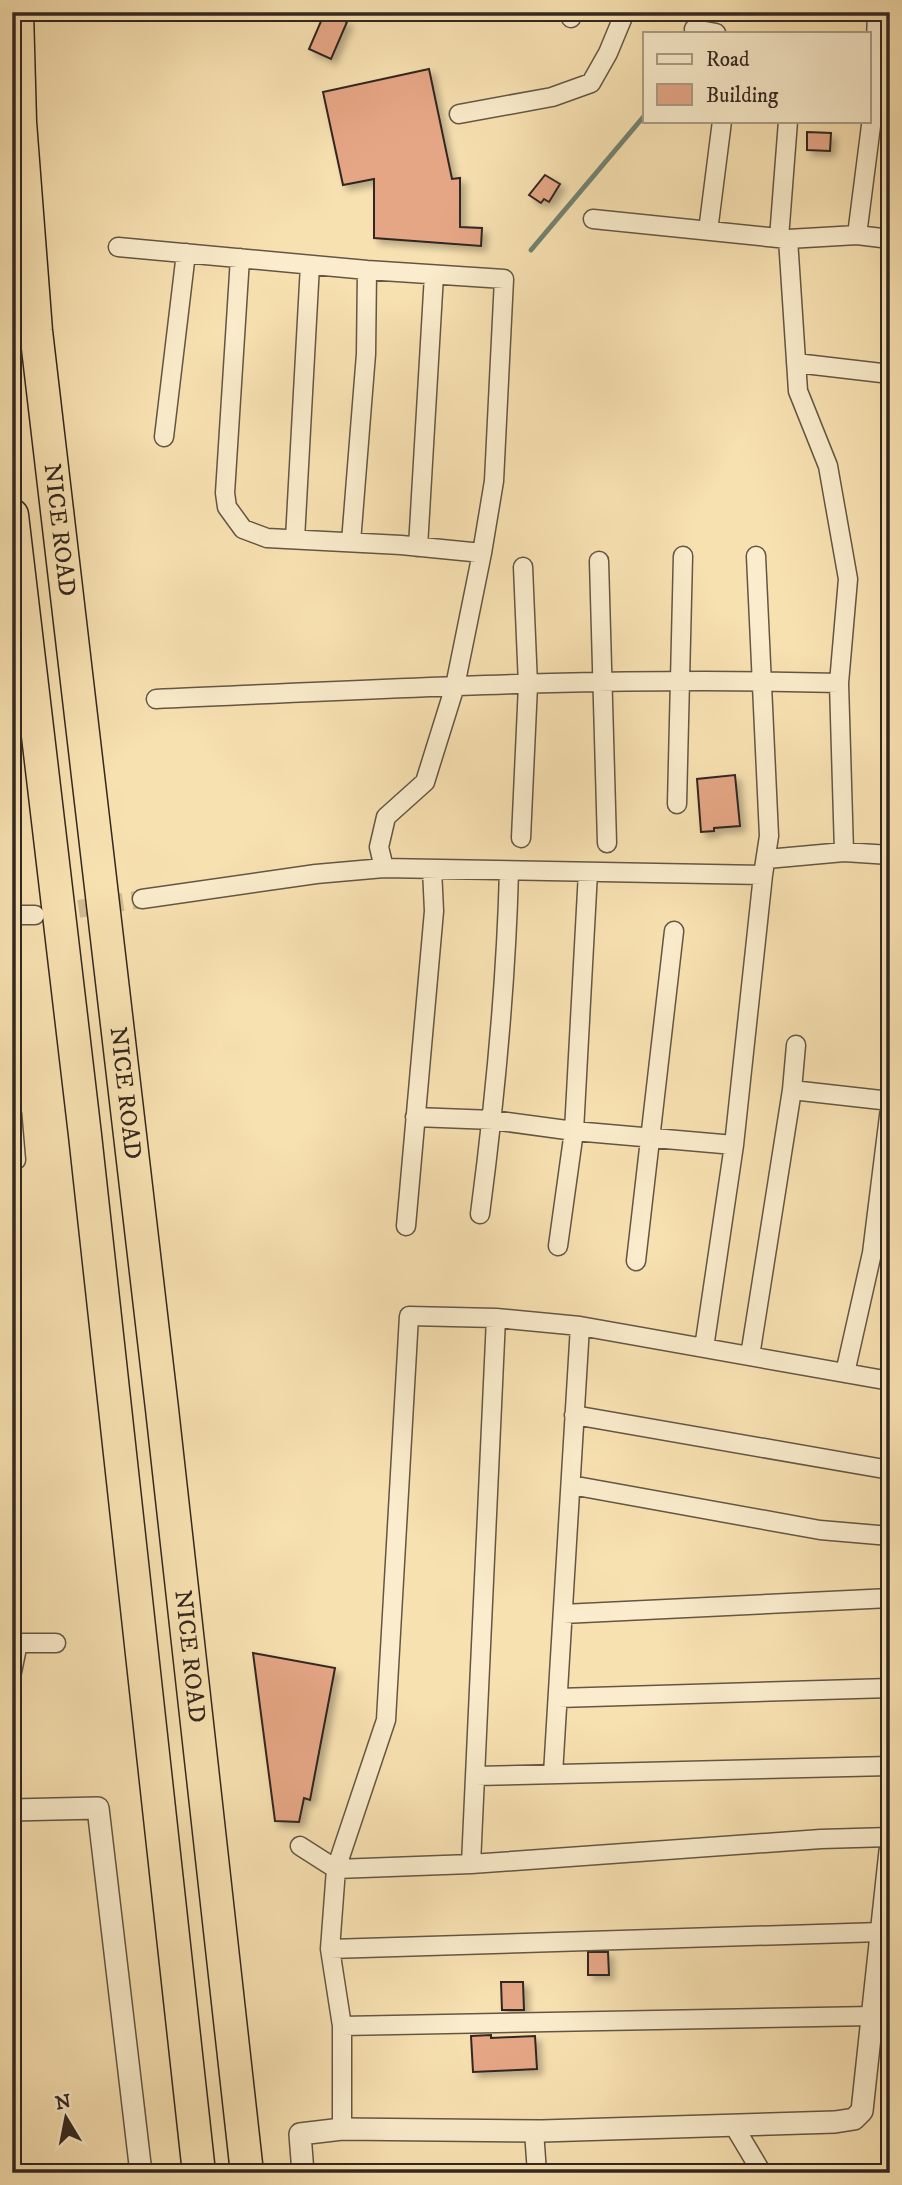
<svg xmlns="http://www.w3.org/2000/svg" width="902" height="2185" font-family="'IM FELL DW Pica',serif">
<defs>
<filter id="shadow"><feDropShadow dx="5" dy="5" stdDeviation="3.5" flood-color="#0004"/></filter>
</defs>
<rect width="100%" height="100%" fill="#f8e1b1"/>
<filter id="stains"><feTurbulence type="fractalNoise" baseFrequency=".00286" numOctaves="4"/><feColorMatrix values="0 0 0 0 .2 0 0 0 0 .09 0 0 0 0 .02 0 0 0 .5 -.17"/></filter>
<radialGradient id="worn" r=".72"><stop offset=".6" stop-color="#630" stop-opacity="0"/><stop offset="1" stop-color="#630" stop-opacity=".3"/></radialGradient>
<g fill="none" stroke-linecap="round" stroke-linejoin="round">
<path stroke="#728273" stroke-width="5" d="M704 26 708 12
M531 250 645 115"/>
</g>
<path fill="#e5a685" stroke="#322720" stroke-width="2" filter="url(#shadow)" d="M325 12 347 22 331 59 309 49Z
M429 69 452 179 460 178V227L482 228 481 246 374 238V179L343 185 323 92Z
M807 132 831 133 830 151 807 150Z
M545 175 560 184 549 202 544 199 541 203 529 195Z
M735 775 740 826 714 828V831L701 832 697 779Z
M253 1653 335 1668 310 1800 304 1798 299 1822 275 1821Z
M588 1952H608L609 1975H588Z
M501 1982H523L524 2010H502Z
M491 2035V2038L535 2036 537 2069 473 2072 471 2036Z"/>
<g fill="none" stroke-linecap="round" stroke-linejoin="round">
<path stroke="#d0bc94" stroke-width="18" stroke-dasharray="18 9" stroke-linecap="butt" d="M52 913 142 899"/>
<g stroke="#645644" stroke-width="21">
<path id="minor" d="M571 18 572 12
M694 29 716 33
M459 114 552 97 591 83 608 53 625 12
M593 219 788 239 857 235 890 239
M708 231 722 121
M857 235 874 102 877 12
M779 238 788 121
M788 239 798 391 828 466 848 579 839 683 844 852
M118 247 367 270 504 279 494 481 482 553 455 686 425 782 386 817 379 847 384 868
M240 258 225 493 227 507 243 529 267 538 401 545 482 553
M796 363 890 374
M164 437 186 253
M295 539 310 265
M351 542 366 354 367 270
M418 547 434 275
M599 561 607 843
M156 699C383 689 611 676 839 683
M677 804 683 556
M521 838 528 685 523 567
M767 859 844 852 890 855
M142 899 316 874 384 868 763 875
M12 915H35
M792 1090 890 1101
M12 1114 16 1160H12
M415 1117 493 1120 574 1131 734 1145
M480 1214C495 1100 506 986 509 871
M406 1226 434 911 432 869
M558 1246 574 1131 588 872
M636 1261 674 931
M704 1348 734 1145 763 875 769 836 756 556
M750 1356 792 1090 796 1045
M845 1373 872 1253 890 1108
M890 1381 580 1326 496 1318 409 1316 386 1720 336 1869 471 1864 821 1839 890 1837
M574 1415 890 1470
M571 1485 820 1530 890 1536
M563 1614 890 1598
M12 1672 18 1643H56
M558 1698 890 1688
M553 1774 580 1326
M475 1776 890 1766
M300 1846 336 1869 330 1949 342 2026V2129
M471 1864 496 1318
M330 1949 881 1932
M342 2026 872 2016
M734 2126 762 2173
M534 2131 537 2173"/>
</g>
<g stroke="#645644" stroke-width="24">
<path id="tertiary" d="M12 1810 98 1808 141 2173
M303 2173 300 2134 342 2129 542 2131 835 2122 854 2119 862 2111 890 1851"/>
</g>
<g stroke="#322720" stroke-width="35">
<g id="motorway">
<path id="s1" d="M17 12 20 122 36 331 162 1409 247 2173"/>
<path d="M12 515 85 1135 199 2173"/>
</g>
</g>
<use href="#minor" stroke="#faeccc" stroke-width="18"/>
<use href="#tertiary" stroke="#faeccc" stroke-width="21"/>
<use href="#motorway" stroke="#f8e1b1" stroke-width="32"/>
</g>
<g text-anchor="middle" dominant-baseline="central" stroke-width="5" stroke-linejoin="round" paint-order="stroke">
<g font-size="24" fill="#322720" stroke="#faeccc">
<text stroke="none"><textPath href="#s1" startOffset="520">NICE ROAD</textPath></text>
<text stroke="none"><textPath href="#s1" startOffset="1087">NICE ROAD</textPath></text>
<text stroke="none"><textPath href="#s1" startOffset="1654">NICE ROAD</textPath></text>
</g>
</g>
<rect width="902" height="2185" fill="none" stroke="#f8e1b1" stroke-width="42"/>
<rect x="14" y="14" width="874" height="2157" fill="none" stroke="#322720" stroke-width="3.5"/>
<rect x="21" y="21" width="860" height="2143" fill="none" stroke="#322720" stroke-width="2"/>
<rect x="643" y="32" width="228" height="91" fill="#faeccc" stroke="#aa9d87" stroke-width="2"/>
<rect x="657" y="54" width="35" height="10" fill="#faeccc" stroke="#aa9d87" stroke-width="2"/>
<text x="706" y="66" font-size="21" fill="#322720">Road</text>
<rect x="657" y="84" width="35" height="21" fill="#e5a685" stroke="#aa9d87" stroke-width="2"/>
<text x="706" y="102" font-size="21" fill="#322720">Building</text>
<g transform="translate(66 2118) rotate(350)" stroke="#faeccc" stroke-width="5" paint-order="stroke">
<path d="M0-5L12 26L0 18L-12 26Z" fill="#322720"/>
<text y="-10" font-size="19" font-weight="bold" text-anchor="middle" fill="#322720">N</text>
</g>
<rect width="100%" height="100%" filter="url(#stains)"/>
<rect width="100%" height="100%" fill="url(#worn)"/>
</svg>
